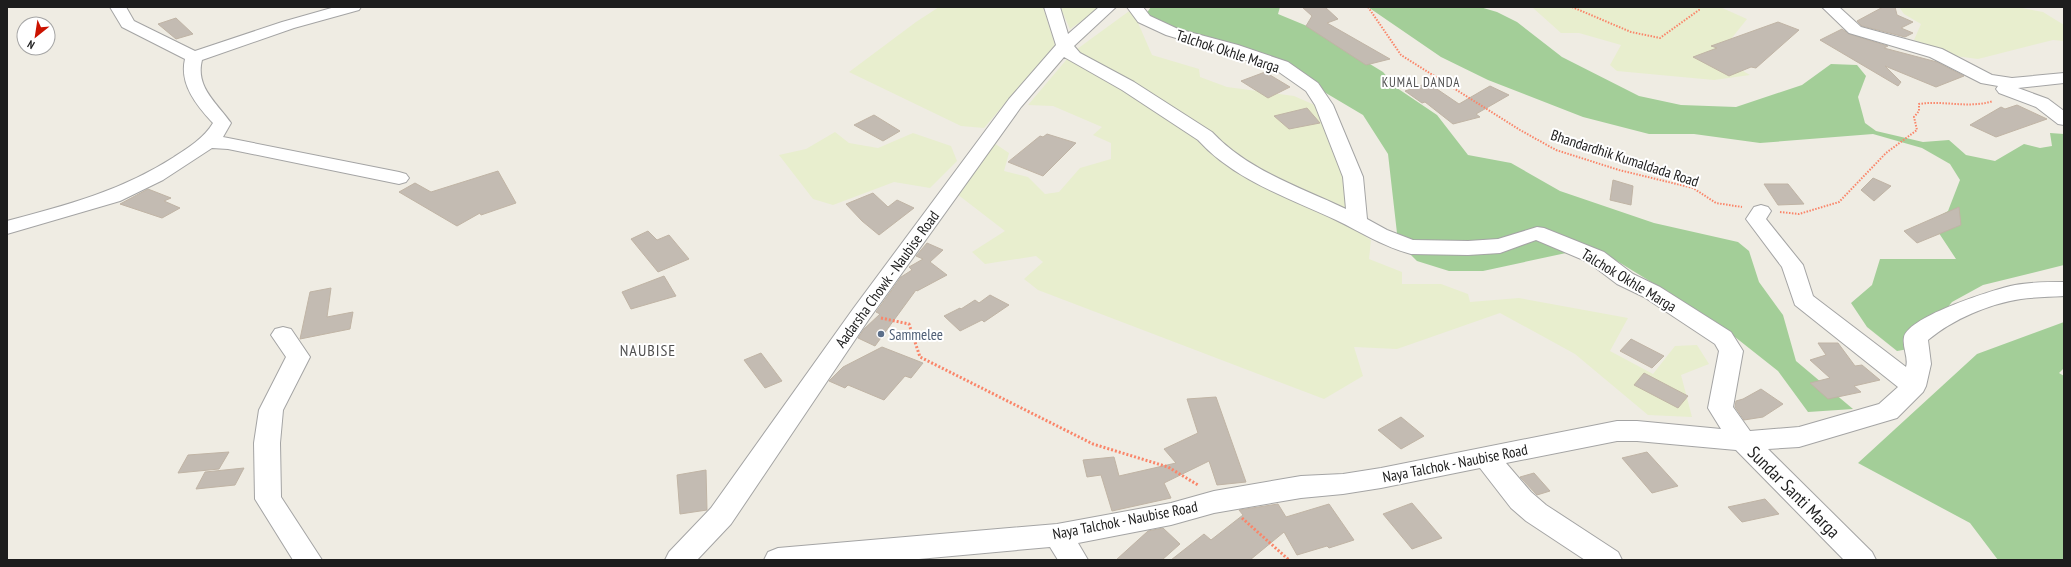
<svg xmlns="http://www.w3.org/2000/svg" width="2071" height="567" font-family="'PT Sans Narrow',sans-serif">
<rect width="100%" height="100%" fill="#efece3"/>
<path fill="#e8eece" d="M939 7H1043L1055 45 984 128 961 126 849 72 916 22Z
M1060 7H1102L1070 29Z
M1532 7H1720L1747 19 1723 49 1726 61 1750 75 1714 80 1617 71 1610 65 1621 45 1579 33H1561Z
M1899 7H2017L2043 12 2064 25V41L2053 40 1978 59 1955 56 1914 40 1921 24 1904 14Z
M1132 9 1152 55 1199 69 1200 77 1227 87 1294 96 1317 106 1350 184 1346 224 1371 240 1369 259 1402 272V284H1441L1468 294 1470 302 1519 298 1628 318 1610 351 1653 374 1675 346 1697 345 1709 364 1681 375 1692 417 1648 415 1575 354 1500 313 1397 349 1354 347 1363 376 1324 399 1038 290 1024 279 1043 262 1036 256 985 264 972 252 1005 231 957 194 994 143 1009 153 1004 171 1028 177 1045 194 1059 192 1080 168 1111 159V143L1093 135 1102 127 1053 106 1028 105 1073 52Z
M835 132 849 143 878 148 913 133 951 146 957 161 930 188 894 182 833 205 813 199 779 155 806 149Z"/>
<path fill="#a3ce98" d="M1151 7H1280L1278 14 1336 38 1347 50 1383 72 1397 88 1437 115 1468 155 1511 163 1560 191 1654 223 1738 242 1749 251 1759 282 1783 315 1796 361 1853 409 1808 412 1778 371 1716 322 1617 261 1599 255 1566 253 1483 271H1449L1417 261 1398 242 1388 154 1363 115 1309 83 1172 32 1146 14Z
M1368 7H1480L1497 12 1517 22 1562 57 1639 96 1681 105 1736 107 1802 85 1831 64 1857 65 1866 76 1858 97 1865 123 1876 131 1923 142 1949 140 1966 155 1995 161 2024 144 2040 148 2052 146 2050 133 2064 134V265L1983 285 1952 302 1914 348 1897 351 1867 327 1851 303 1872 285 1880 259H1956L1931 221 1948 211 1960 180 1950 164 1922 148 1873 134 1760 143 1694 134H1649L1583 117 1488 80 1441 57Z
M2064 322V368L2059 373 2064 376V560H1998L1970 523 1858 463 1977 354Z"/>
<path fill="#c3bbb2" stroke="#c0b4a5" d="M1302 7H1325L1338 19 1327 23 1390 59 1366 65 1306 26 1312 16Z
M1883 7H1895L1897 15 1913 22 1901 28 1913 33 1905 37 1862 26 1857 21Z
M176 18 193 34 176 39 158 24Z
M1778 22 1799 30 1756 68 1751 67 1729 76 1693 57 1717 48 1711 46Z
M1842 29 1849 34 1888 46 1884 48 1937 62 1964 76 1936 87 1885 66 1901 82 1898 86 1820 40Z
M1265 72 1290 87 1268 98 1241 81Z
M1428 83 1459 104 1490 86 1509 95 1476 114 1480 117 1453 124 1425 102 1422 103 1405 91Z
M2017 105 2047 119 1996 137 1970 125 2001 107 2005 109Z
M1307 108 1320 123 1289 129 1274 116Z
M874 115 900 131 883 141 854 125Z
M1047 134 1076 143 1043 176 1008 162 1040 136 1043 137Z
M498 171 516 203 481 215 480 213 457 226 399 192 415 183 431 192Z
M1873 178 1891 186 1874 201 1861 190Z
M1613 180 1633 186 1631 205 1610 200Z
M1764 184H1788L1804 204 1778 205Z
M148 189 171 198 164 201 180 208 162 218 120 204Z
M873 193 888 207 897 200 914 208 879 235 862 221 846 204Z
M1959 207 1961 225 1917 243 1904 231Z
M648 231 657 240 669 235 689 259 658 272 631 239Z
M927 243 943 250 930 262 947 275 917 291 916 290 875 346 858 338 864 329 880 314 876 312 901 277 912 270 909 267 923 259 916 256Z
M664 276 676 296 631 309 622 292Z
M331 288 327 317 353 312 350 329 300 339 310 292Z
M990 295 1009 305 984 322 982 320 960 331 944 316 960 308 961 309 975 300 979 303Z
M1631 339 1664 356 1652 368 1620 351Z
M1818 343H1838L1855 366 1862 365 1880 380 1854 386 1861 392 1828 399 1810 383 1830 378 1810 360 1826 355Z
M882 347 923 363 911 378 905 376 884 400 848 385 845 388 829 381 843 367Z
M761 353 782 381 765 388 744 360Z
M1644 373 1688 396 1678 408 1634 385Z
M1761 389 1783 404 1763 417 1744 420 1735 407 1736 401 1743 399Z
M1216 397 1246 482 1217 485 1209 461 1164 483 1171 498 1112 511 1101 475 1087 477 1083 460 1114 457 1119 476 1176 463 1164 449 1198 433 1187 399Z
M1401 417 1424 436 1401 449 1378 430Z
M229 452 219 469 178 473 188 455Z
M1647 452 1678 486 1652 493 1622 458Z
M244 468 235 485 196 489 205 472Z
M706 470 707 510 680 514 677 475Z
M1534 473 1550 491 1537 495 1520 477Z
M1765 499 1779 514 1742 522 1728 507Z
M1412 503 1442 538 1412 549 1383 514Z
M1278 504 1286 517 1329 504 1354 540 1329 548 1327 546 1297 555 1284 532 1250 560H1171L1204 534 1211 540 1243 515 1239 510Z
M1163 528 1180 544 1162 560H1116L1148 531Z"/>
<g fill="none" stroke-linecap="round" stroke-linejoin="round">
<g stroke="#a4a4a4" stroke-width="2">
<path id="minor" d="M110 7H126L134 21 195 51 282 22 335 7H361L359 10 294 28 202 60C195 87 217 103 231 123L223 137 399 172 406 174 409 178 406 182 399 184 228 149 212 148 163 180 120 201 7 234V221C67 205 121 191 174 157 188 148 204 138 213 123 197 106 179 84 185 59L122 27Z
M1044 7H1060L1068 34 1099 7H1116L1074 46 1080 53 1134 82 1212 132C1247 170 1300 187 1346 209L1343 177 1315 105 1306 91 1276 70 1226 53 1166 35 1138 22 1127 7H1143L1150 16 1178 29 1238 45 1288 62 1318 83 1333 105 1363 177 1367 219 1387 230 1413 240 1468 241 1498 239 1537 227 1544 228 1604 252 1633 274 1660 287 1731 332 1743 351 1733 407 1750 431 1799 427 1879 404 1898 387 1795 305 1782 267 1746 219 1754 207 1761 205 1768 207 1771 211 1766 219 1803 265 1813 296 1906 367C1909 358 1902 347 1904 337 1909 316 1995 289 2015 285 2031 282 2048 282 2064 282V296C2050 297 2035 297 2021 299 1989 304 1953 319 1928 340L1931 364 1926 386 1923 392 1897 418 1799 447 1768 449 1872 552 1876 560H1844L1736 450 1637 441H1617L1506 463 1531 492 1546 505 1618 552 1622 560H1585L1526 521 1511 508 1480 468 1381 488 1343 494 1301 498 1214 513 1171 525 1078 543 1088 560H1058L1050 547 908 560H764L768 552 778 548 1057 524 1171 503 1214 491 1301 476 1343 474 1381 468 1617 421H1637L1721 429 1708 408 1719 351 1715 344 1644 297 1617 284 1588 262 1536 240 1500 253 1468 255 1411 254C1384 247 1361 232 1336 220 1289 198 1234 180 1198 140L1122 90 1064 57 1021 107 869 319 731 524 697 560H665L669 552 711 508 853 309 1009 99 1056 45Z
M1822 7H1839L1861 27 1942 49 1992 75 2012 78 2064 73V83L2018 88 2048 99 2064 111V125L2058 124 2036 107 1999 93 1996 89 1998 86 1981 83 1930 57 1849 33Z
M283 327 291 329 310 357 283 410 280 443 281 497 322 560H293L255 499 254 443 259 410 286 357 271 335 275 329Z"/>
</g>
<path stroke="#fa8569" stroke-width="2" stroke-dasharray="1.5 1.5" stroke-linecap="butt" d="M1368 7 1401 55 1520 130 1556 150 1619 170 1693 188 1716 203 1742 207
M1572 7 1631 32 1660 38 1699 10V7
M1780 212 1799 214 1839 202 1886 153 1917 130 1914 117 1919 111V104C1944 100 1968 109 1993 101"/>
<path stroke="#fa8569" stroke-width="3" stroke-dasharray="2 2" stroke-linecap="butt" d="M881 318 909 324 920 357 1093 444 1168 467 1198 485
M1242 518 1289 560"/>
<use href="#minor" fill="#fff" fill-rule="evenodd"/>
</g>
<circle fill="#5c6f8a" stroke="#fff" stroke-width="1.5" cx="881" cy="334" r="4"/>
<g text-anchor="middle" dominant-baseline="central" stroke-width="4" stroke-linejoin="round" paint-order="stroke">
<g font-size="13" letter-spacing="1" fill="#505050" stroke="#fff">
<text x="1421" y="82">KUMAL DANDA</text>
</g>
<g font-size="15" fill="#1d1d1d" stroke="#fff">
<text transform="translate(1228 51) rotate(18)">Talchok Okhle Marga</text>
<text transform="translate(1625 158) rotate(18)">Bhandardhik Kumaldada Road</text>
<text transform="translate(887 279) rotate(-54)">Aadarsha Chowk - Naubise Road</text>
<text transform="translate(1629 280) rotate(31)">Talchok Okhle Marga</text>
<text transform="translate(1455 463) rotate(-11)">Naya Talchok - Naubise Road</text>
<text transform="translate(1125 520) rotate(-11)">Naya Talchok - Naubise Road</text>
</g>
<g font-size="15" fill="#4e5e75" stroke="#fff" text-anchor="start">
<text x="889" y="334">Sammelee</text>
</g>
<g font-size="16" letter-spacing="1" fill="#505050" stroke="#fff">
<text x="648" y="350">NAUBISE</text>
</g>
<g font-size="18" fill="#1d1d1d" stroke="#fff">
<text transform="translate(1794 492) rotate(45)">Sundar Santi Marga</text>
</g>
</g>
<rect width="2071" height="567" fill="none" stroke="#1d1d1d" stroke-width="16"/>
<g transform="translate(36 36) rotate(210)"><circle r="19" fill="#ffffff" stroke="#a5a5a5"/>
<path d="M0-3L7 15L0 10L-7 15Z" fill="#cb1200"/>
<text y="-6" font-size="11" font-weight="bold" text-anchor="middle" fill="#1d1d1d">N</text>
</g>
</svg>
